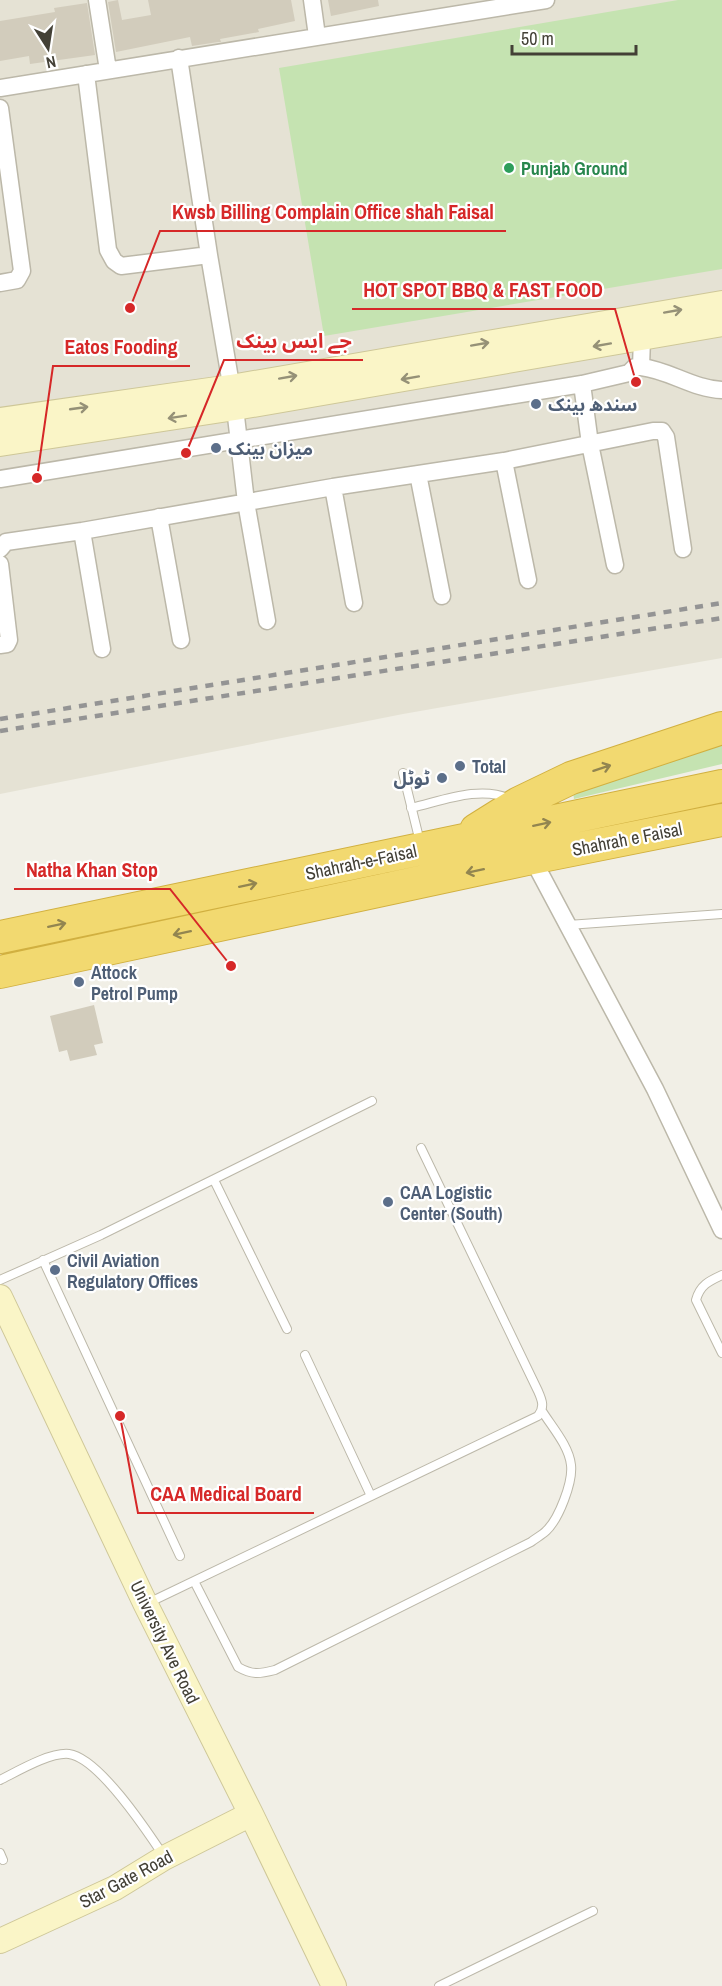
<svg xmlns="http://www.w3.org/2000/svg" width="722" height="1986" font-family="'Archivo Narrow','Noto Sans Arabic',sans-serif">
<rect width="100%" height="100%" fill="#f1efe6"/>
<path fill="#e5e2d4" d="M0 0H722V658L403 714 0 794Z"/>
<path fill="#c5e3b1" d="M678 0H722V269L324 336 279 68Z
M722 739V764L574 799 572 785Z"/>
<path fill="#d2ccbc" d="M118 0 122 20 151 15 148 0H291L295 21 258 29 259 32 220 39 221 42H218L192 46 190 37 116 52 108 2Z
M328 0H378L379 6 331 16Z
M87 3 95 55 30 64 29 56 0 61V21L55 12 54 8Z
M94 1005 103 1043 94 1045 97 1055 70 1061 67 1050 59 1052 50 1016Z"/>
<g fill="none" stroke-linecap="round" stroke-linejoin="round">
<g stroke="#bcb8a9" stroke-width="10">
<path id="lane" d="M403 773 420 842
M411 808C442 801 480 785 510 799
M568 925 722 914
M214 1180 287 1329
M43 1260 180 1556
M722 1275C709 1281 700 1285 696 1300L722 1353
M0 1280 101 1235 372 1101
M305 1355 371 1496
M194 1581 238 1667C252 1675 259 1674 275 1670L531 1542C536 1538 542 1535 546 1531 559 1519 573 1482 571 1465 569 1446 552 1427 542 1411
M146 1604 538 1416C545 1407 542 1400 538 1391L421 1148
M0 1780C18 1771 50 1752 69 1754 99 1758 147 1831 163 1855
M0 1853 3 1860
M439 1986 593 1911"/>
</g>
<g stroke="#bcb8a9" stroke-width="19">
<path id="street" d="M97 0 108 70
M312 0 317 36
M179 58 209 255 235 408 246 502 267 621
M86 74 108 250 114 261 121 266 209 255
M0 88 546 0
M0 108 22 271 17 280 0 283
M641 367C669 370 693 389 722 390
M582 384 590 444 615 565
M504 461 528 580
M418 474 442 596
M0 479 582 384 629 373 635 367H641L642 338
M333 487 354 603
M159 517 181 640
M82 531 102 649
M0 549 6 542 82 531 333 487 504 461 653 431H662L666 437 683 549
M0 564 9 640 7 644 0 645
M532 858 655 1089 722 1230"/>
</g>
<g stroke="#cec798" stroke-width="26">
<path id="secondary" d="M0 420 231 387 722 303
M0 444 235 408 722 324
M0 1297 146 1605 251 1814 334 1986
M0 1941 115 1888 164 1858 251 1814"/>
</g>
<g stroke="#d1b040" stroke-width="34">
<path id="highway" d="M476 830 519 803 571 778 722 728
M0 937 722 786
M0 972 532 858 722 820"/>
</g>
<use href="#lane" stroke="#fff" stroke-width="8"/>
<use href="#street" stroke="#fff" stroke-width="16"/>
<use href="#secondary" stroke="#faf5c7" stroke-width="24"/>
<use href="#highway" stroke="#f2d970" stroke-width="32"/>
<path stroke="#949494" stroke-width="4.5" stroke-dasharray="8 8" stroke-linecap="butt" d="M0 719 722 603
M0 731 722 618"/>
</g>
<defs><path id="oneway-shaft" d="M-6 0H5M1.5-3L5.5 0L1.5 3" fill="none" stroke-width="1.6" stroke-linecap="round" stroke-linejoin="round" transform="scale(1.5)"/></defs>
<g stroke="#959177">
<use href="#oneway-shaft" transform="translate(673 311) rotate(-10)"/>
<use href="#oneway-shaft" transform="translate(480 344) rotate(-10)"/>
<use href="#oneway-shaft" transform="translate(602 345) rotate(170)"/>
<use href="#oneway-shaft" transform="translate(288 377) rotate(-10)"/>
<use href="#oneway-shaft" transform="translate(410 378) rotate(170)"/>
<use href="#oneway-shaft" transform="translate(79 408) rotate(-8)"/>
<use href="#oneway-shaft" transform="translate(177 417) rotate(171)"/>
</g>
<g stroke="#928550">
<use href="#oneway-shaft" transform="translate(602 768) rotate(-18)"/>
<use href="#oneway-shaft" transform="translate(542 824) rotate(-12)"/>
<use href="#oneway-shaft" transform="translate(475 871) rotate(168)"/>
<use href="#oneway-shaft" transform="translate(248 885) rotate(-12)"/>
<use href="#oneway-shaft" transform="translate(57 925) rotate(-12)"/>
<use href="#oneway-shaft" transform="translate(182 933) rotate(168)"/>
</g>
<circle fill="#2e9e5b" stroke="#fff" stroke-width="2" cx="509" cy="168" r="6"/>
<g fill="#5c6f8a" stroke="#fff" stroke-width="2">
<circle cx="536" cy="404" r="6"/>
<circle cx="216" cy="448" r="6"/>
<circle cx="460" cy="766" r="6"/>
<circle cx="442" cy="778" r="6"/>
<circle cx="79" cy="982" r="6"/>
<circle cx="388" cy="1202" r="6"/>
<circle cx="55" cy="1270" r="6"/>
</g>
<g text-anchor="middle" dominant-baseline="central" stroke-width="4.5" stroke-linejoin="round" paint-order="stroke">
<g font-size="18" font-weight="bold" fill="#27864d" stroke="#fff" text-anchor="start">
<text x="521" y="168">Punjab Ground</text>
</g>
<g font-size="18" font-weight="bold" fill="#4e5e75" stroke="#fff" text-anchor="start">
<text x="548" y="404">سندھ بینک</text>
<text x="228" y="448">میزان بینک</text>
<text x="472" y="766">Total</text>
<text x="430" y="778" text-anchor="end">ٹوٹل</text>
<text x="91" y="972">Attock<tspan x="91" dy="21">Petrol Pump</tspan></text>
<text x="400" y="1192">CAA Logistic<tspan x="400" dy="21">Center (South)</tspan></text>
<text x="67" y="1260">Civil Aviation<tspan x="67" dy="21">Regulatory Offices</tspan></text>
</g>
<g font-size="18" fill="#434036" stroke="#fff">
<text transform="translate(627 839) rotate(-11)">Shahrah e Faisal</text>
<text transform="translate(361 862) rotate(-12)">Shahrah-e-Faisal</text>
<text transform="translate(165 1642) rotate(64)">University Ave Road</text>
<text transform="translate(126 1879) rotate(-28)">Star Gate Road</text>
</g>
</g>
<path fill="none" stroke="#d62828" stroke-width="2" d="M130 308L160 231H506M636 382L615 309H352M186 453L224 360H363M37 478L53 366H190M231 966L170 889H14M120 1416L138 1513H314"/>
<g fill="#d62828" stroke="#fff" stroke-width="2">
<circle cx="130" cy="308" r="6"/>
<circle cx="636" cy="382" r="6"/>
<circle cx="186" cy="453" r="6"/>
<circle cx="37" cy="478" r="6"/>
<circle cx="231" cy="966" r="6"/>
<circle cx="120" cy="1416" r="6"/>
</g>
<g font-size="20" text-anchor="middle" font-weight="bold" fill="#d62828" stroke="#fff" stroke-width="4.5" stroke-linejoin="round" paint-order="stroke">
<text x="333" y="219">Kwsb Billing Complain Office shah Faisal</text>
<text x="483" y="297">HOT SPOT BBQ &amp; FAST FOOD</text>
<text x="294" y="348">جے ایس بینک</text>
<text x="121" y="354">Eatos Fooding</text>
<text x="92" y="877">Natha Khan Stop</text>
<text x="226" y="1501">CAA Medical Board</text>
</g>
<g transform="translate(48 48) rotate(168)" stroke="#ffffff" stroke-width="4.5" paint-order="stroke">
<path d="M0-4.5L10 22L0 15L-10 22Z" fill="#434036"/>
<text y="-9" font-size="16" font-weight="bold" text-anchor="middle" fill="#434036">N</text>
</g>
<path d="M512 45v9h124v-9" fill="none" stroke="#434036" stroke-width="3"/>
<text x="521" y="45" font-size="18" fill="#434036" stroke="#ffffff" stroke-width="4.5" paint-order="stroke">50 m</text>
</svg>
